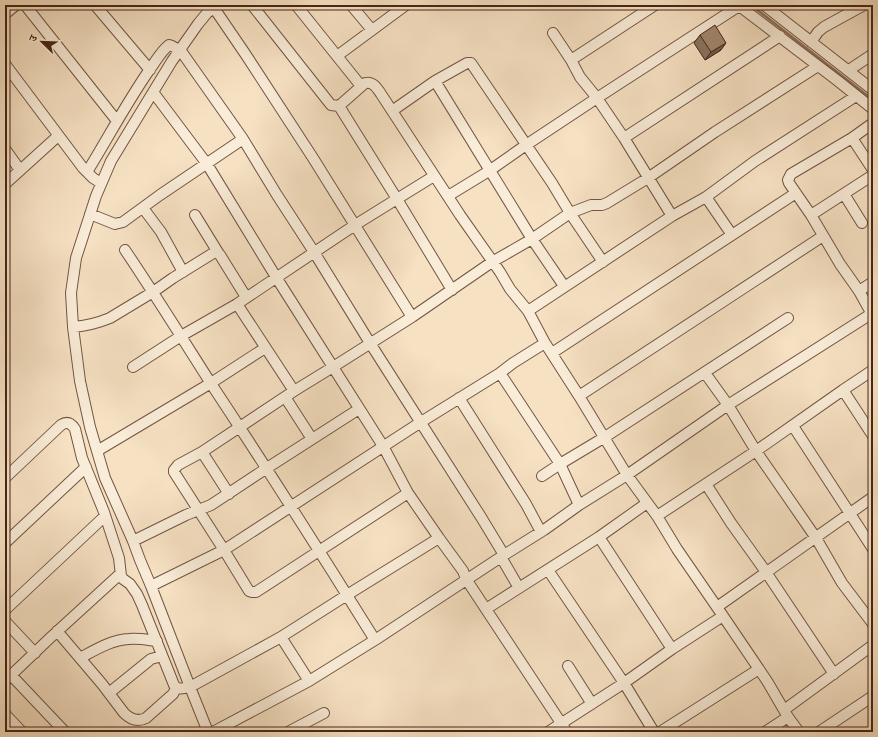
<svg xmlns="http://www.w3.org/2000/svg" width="878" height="737" font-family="'IM FELL French Canon','Noto Serif Devanagari',serif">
<rect width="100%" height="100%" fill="#f6e1c3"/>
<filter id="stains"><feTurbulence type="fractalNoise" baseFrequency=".005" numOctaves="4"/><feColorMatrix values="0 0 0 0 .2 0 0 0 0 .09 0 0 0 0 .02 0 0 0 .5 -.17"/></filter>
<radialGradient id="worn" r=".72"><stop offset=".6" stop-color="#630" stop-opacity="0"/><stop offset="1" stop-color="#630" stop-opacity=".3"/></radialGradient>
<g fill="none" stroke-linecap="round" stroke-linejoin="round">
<path stroke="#8c705b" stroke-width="2.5" d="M751 5 873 100"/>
<g stroke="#725542" stroke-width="12">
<path id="street" d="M25 5 117 121
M95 5 150 70
M252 5 331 105 339 106
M296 5 361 86
M351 5 372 30
M738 5 838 81 873 109
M764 5 873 90
M214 8 246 55 313 158 412 317
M5 14 16 5
M553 33 571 60 580 77 597 98 624 138 672 216
M811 42 818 32 824 27 864 5
M337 56 406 5
M571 60 655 5
M5 64 83 168 93 178 101 183
M849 70 873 54
M435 81 532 239 564 286
M153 92 207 164 276 277 383 446 408 493 439 538 463 571 466 579 567 732
M392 111 435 81 467 63H471L552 183 570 213 603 262
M873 123 852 138 791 174 788 180 789 183 811 215 840 264 859 291 873 316
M624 138 780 36
M852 138 873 170
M5 149 20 170
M87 172C108 138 127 102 150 69 156 61 161 51 169 45L172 46 181 51 243 139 277 195 314 252 370 343 481 517 504 555
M5 184 58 136
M844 194 862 223
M448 196 489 171 526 145 597 98 739 6
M706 197 732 235
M143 208 161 232 183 272
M90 214 115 224 123 222 160 195 243 139
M195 215 219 254
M811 215 873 175
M125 250C154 293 182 338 210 382 266 467 321 553 375 640
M452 290 397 199 339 106 365 83C373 81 377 88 381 94L460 215 500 272 510 289 528 311 545 343 579 396 627 475 657 516 677 549 723 616 767 681 788 717 799 732
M859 291 873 282
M237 304 294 391
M528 311 672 216 706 197 755 161 856 96
M73 327C86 326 98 323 110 318L153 292 173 278 215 252H216L220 255 246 297
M552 353 796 193
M133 367 181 336 237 304 355 225 434 176
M500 373 560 464 579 505
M705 373 728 405 756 451 816 538 842 583 873 624
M843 390 873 436
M579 396 823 236
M285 397 312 439
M459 398 526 504 541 532
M793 426 873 549
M97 451 211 383 265 348
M202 452 229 494
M542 476 560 464 605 437 788 318
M5 478 61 425C67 421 71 423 75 429L82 458 104 512 119 558 121 576 123 579 130 584 137 594 142 605 174 685C177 691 184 688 190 687L281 637 347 595 439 538
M706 484 731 523 766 572 834 674
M408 493 256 592H252L249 591 224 550 174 472V470L178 465 202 452 294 391 333 367 412 317 492 262 532 239 570 213 591 205H602L607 203 648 178 715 132 818 66
M657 516 756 451 843 390 873 370
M599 537 672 649
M133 541 186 515 211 505 267 468 359 409
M5 543 86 467
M501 557 519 588
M548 570 624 683 654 732
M151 586 224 550 421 422 500 373 513 363 545 343
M717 607 873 497
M486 609 599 537 647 503
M5 610 105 516
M5 621 35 653
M57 631 102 684 124 713C131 720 138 722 146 718L173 694 176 688
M281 637 309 681
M80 658C95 650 111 640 129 639 138 638 148 640 157 641
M568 666 592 704
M11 675 65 732
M5 681 50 638 120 574
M109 693 151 659 162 656
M784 710 873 645
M5 714 22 732
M208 732 190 687 151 586 140 560 133 541 105 478 90 427 80 381 73 327 71 293 76 258 96 196 111 161 172 61 198 24 207 13 214 8 215 5
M213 732 309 681 375 640 504 555 544 530 579 505 627 475 728 405 871 314
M288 732 324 713
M548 732 624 683 672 649 723 616
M660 732 759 669
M765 732 788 717
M819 732 873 696"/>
</g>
<use href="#street" stroke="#f9ecd8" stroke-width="10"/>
</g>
<path fill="#8b7460" stroke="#462617" d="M700 35 721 50 705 60 694 43Z"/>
<path fill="#715e4e" stroke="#462617" d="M726 43 721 50 705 60 711 52Z"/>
<path fill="#a28770" stroke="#462617" d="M715 25 726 43 711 52 700 35Z"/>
<rect width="878" height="737" fill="none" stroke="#f6e1c3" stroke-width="20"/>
<rect x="6" y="6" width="866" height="725" fill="none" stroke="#462617" stroke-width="2"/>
<rect x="10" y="10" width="858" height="717" fill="none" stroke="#462617"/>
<g transform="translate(42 42) rotate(293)" stroke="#f9ecd8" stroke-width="3" paint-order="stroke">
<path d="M0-3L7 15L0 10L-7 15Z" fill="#462617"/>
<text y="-6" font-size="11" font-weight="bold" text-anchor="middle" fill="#462617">उ</text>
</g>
<rect width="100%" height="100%" filter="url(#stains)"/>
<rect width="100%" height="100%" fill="url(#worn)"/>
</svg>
